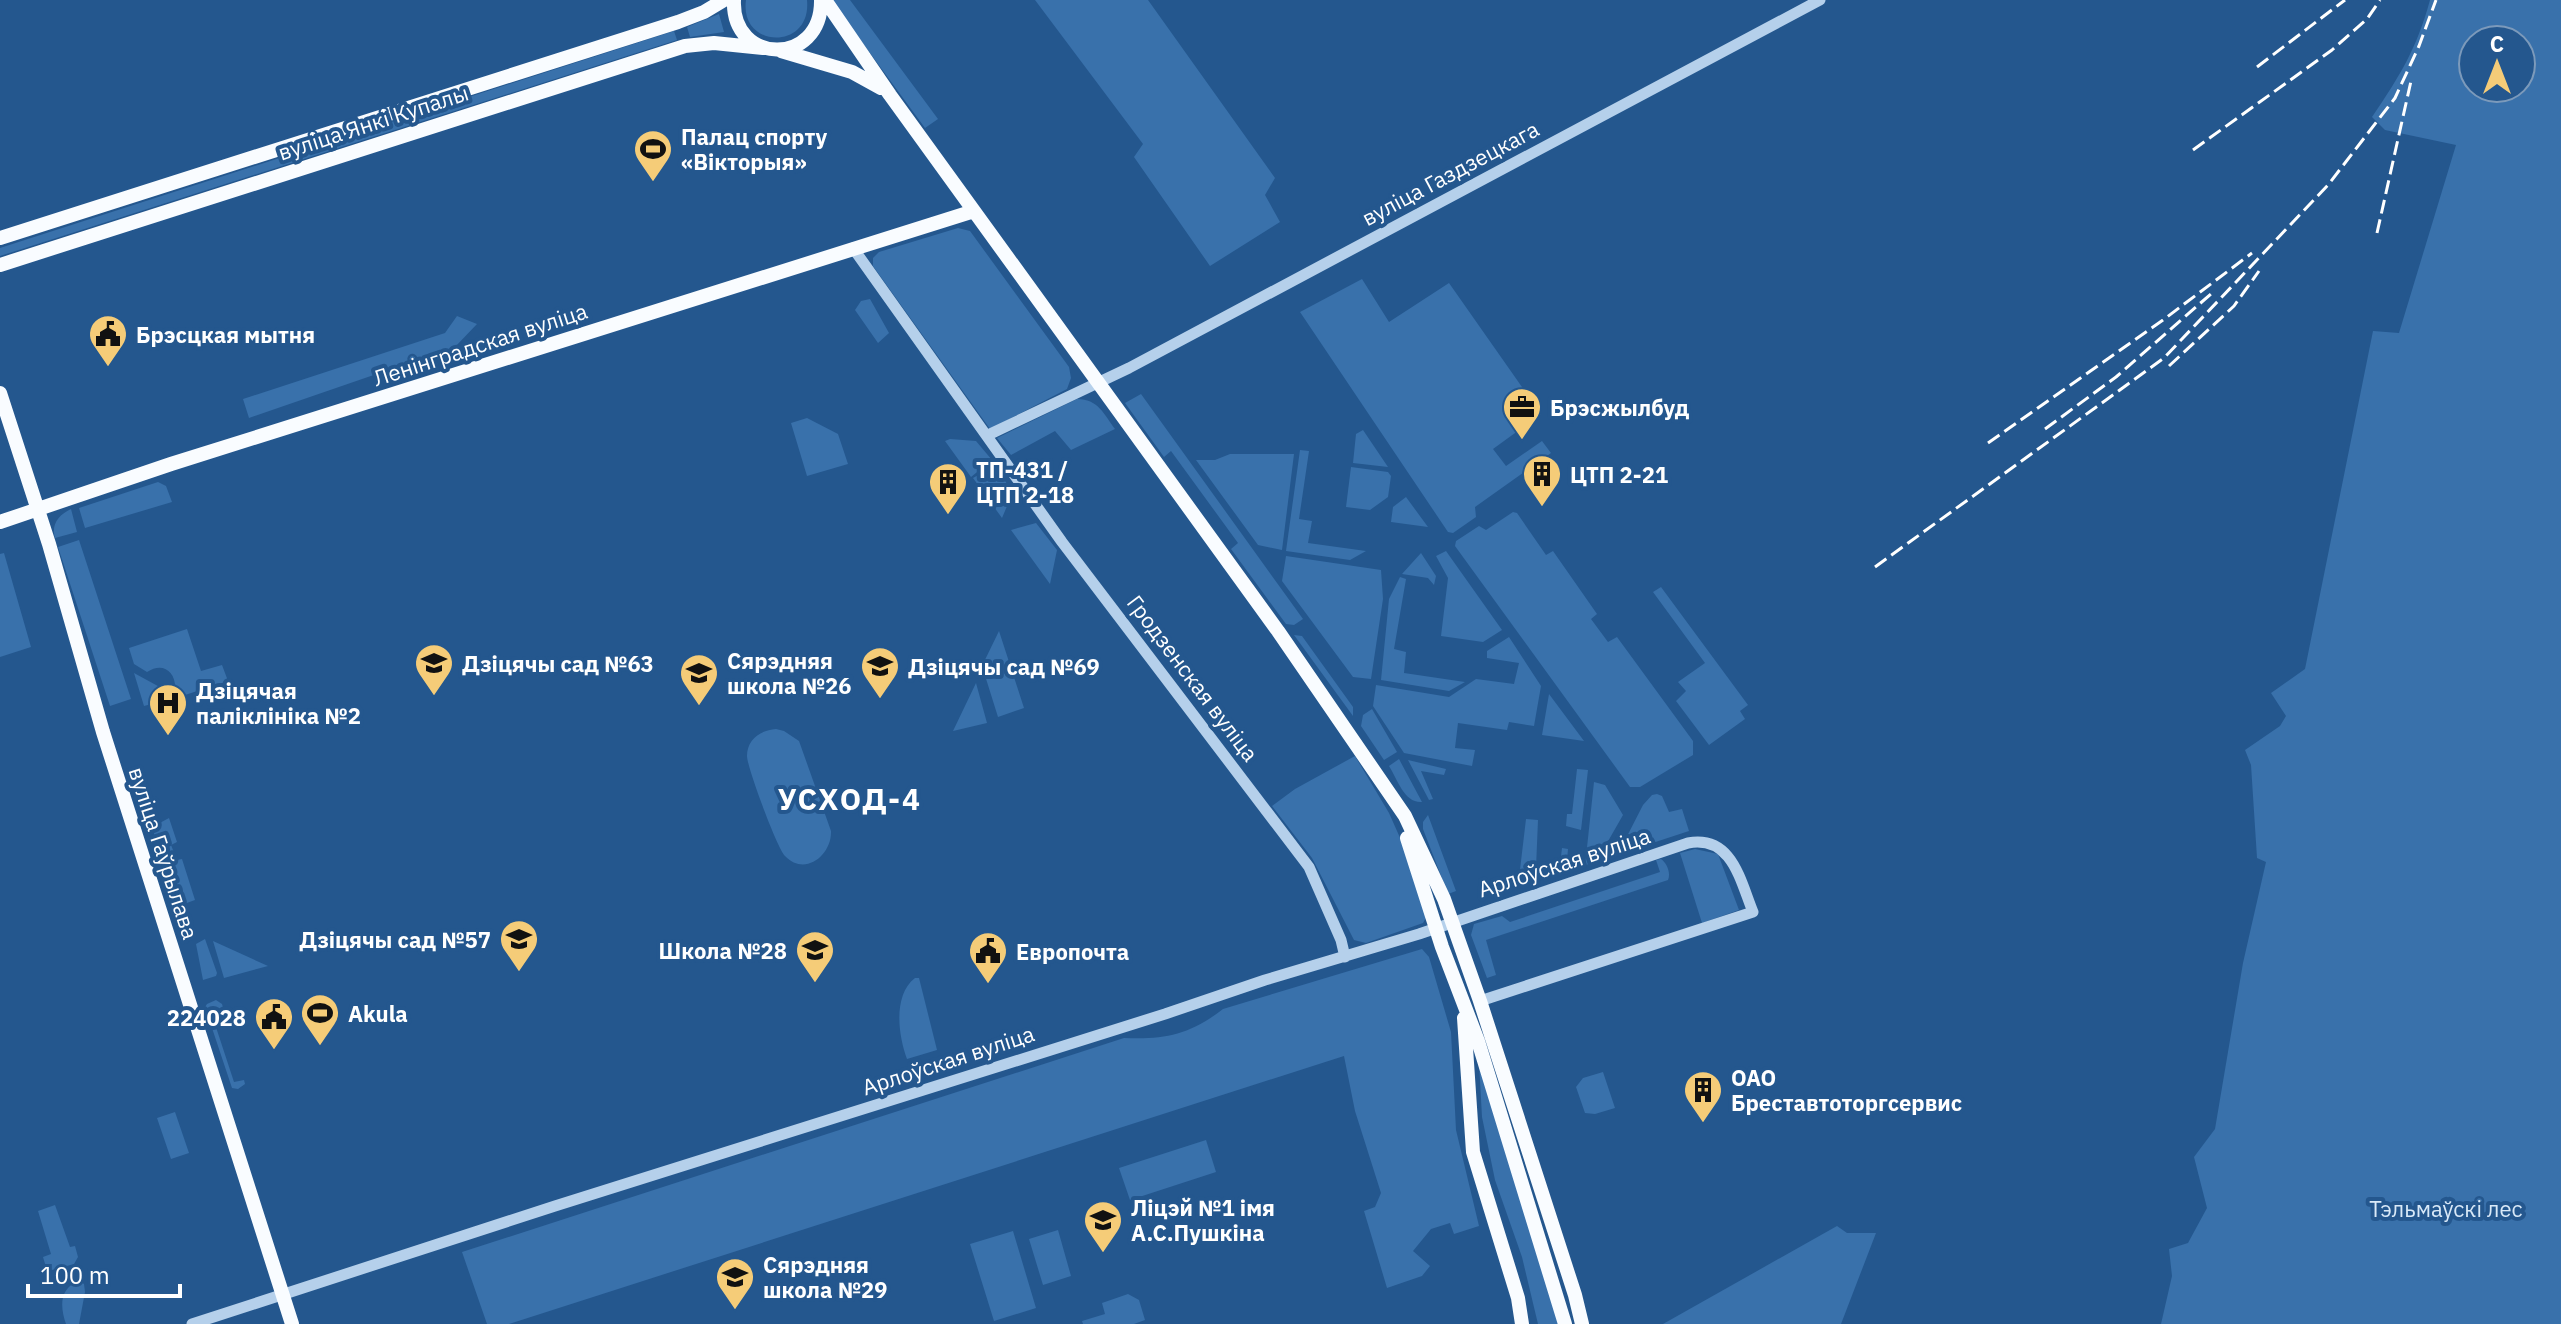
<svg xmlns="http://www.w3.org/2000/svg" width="2561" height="1324" font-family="'IBM Plex Sans',sans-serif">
<rect width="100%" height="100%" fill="#24578e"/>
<path fill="#3971ab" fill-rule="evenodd" d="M746 0H807C812 51 739 49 746 0Z
M831 0H850L938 119 925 128Z
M1035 0H1148L1275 178 1265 195 1280 222 1210 266 1134 157 1143 144Z
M2430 0H2561V1324H2161L2172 1276 2169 1249 2188 1243 2207 1208 2194 1157 2215 1129 2243 963 2266 862 2257 858 2251 765 2245 750 2280 726 2286 716 2271 693 2305 669 2373 331 2399 333 2456 145 2385 130 2372 117C2400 76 2417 48 2430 0ZM2473 40H2521V88H2473Z
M719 14 724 32 690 37 687 27Z
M674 31 677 40 0 256V248Z
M958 228 970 231 1069 367 1071 378 1067 389 990 429 873 266V258L879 252Z
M1362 279 1389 322 1449 283 1541 414 1493 449 1506 466 1542 441 1551 453 1475 507 1476 517 1453 533 1448 532 1300 312Z
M870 299 889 333 878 343 855 310 861 301Z
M457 316 477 324 455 347 249 418 243 399 445 333Z
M1141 394 1303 619 1294 625 1286 624 1231 549 1238 543 1171 451 1164 457 1125 403Z
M1077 399C1098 399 1104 414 1115 429L1071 450 1055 431 1011 455 997 438Z
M807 418 838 434 848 464 807 476 791 423Z
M1363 430 1388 467 1353 463 1356 434Z
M950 439 976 441 992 460 971 477 945 441Z
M1300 450 1309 451 1299 519 1312 521 1308 543 1366 551 1350 560 1286 551Z
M1230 454H1294L1282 550 1258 545 1196 460H1215Z
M994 466 1013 492 1002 518 973 478Z
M1351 467 1388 472 1391 476 1388 497 1370 510 1346 507Z
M158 482 166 486 172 502 85 528 79 508Z
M1406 497 1428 527 1391 522 1393 507Z
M71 509 77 532 55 538C51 525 58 515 71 509Z
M1513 512 1517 513 1546 555 1553 551 1597 614 1591 619 1608 642 1617 637 1693 741V755L1640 787H1630L1455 546 1456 541 1479 526 1486 530Z
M1036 523 1057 550 1050 584 1011 530Z
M79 540 131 699 110 706 58 547Z
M1446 551 1502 630 1483 642 1441 636 1448 578 1436 556Z
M4 553 31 647 0 657V554Z
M1421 553 1436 576 1434 585 1428 578 1402 574Z
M1286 556 1381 570 1383 599 1371 679 1353 677 1282 581Z
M1400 577 1406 579 1394 649 1406 652 1404 673 1465 682 1449 691 1381 680 1389 599Z
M1661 587 1748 705 1740 711 1745 719 1709 745 1676 701 1686 691 1678 682 1705 663 1653 592Z
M187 629 201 671 222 665 228 681 185 695 175 691C177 672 163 661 147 672L134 664 129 648Z
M999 631 1024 708 998 717 982 666Z
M1294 635 1302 636 1353 707V716Z
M1509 637 1541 686 1534 726 1509 722 1507 730 1458 723 1455 748 1475 750 1472 766 1404 753 1373 706 1376 685 1449 697 1476 679 1514 684 1519 663 1487 658V651Z
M134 673 178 697 144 706Z
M976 683 987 723 953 731Z
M1549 694 1584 741 1542 735Z
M1372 709 1397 752 1384 760 1361 726 1363 715Z
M776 729 784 731 799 741 831 831C832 855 805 877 785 856 777 848 747 767 747 756 747 739 761 730 776 729Z
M1355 756 1389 813 1409 858 1428 914 1423 923 1366 943 1354 940 1312 858 1272 806 1295 789Z
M1399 759 1422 802C1404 803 1398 780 1389 766Z
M1408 760 1446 769 1444 775 1421 771 1433 799 1429 800Z
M1577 769 1588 770 1581 830 1566 826 1567 814H1572Z
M1594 782 1605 785 1623 815 1599 857 1585 866Z
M1657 794 1662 796 1669 812 1682 809 1689 831 1628 851 1621 848 1643 805 1652 795Z
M1428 815 1456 891 1448 894 1423 829V822Z
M169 818 177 842 171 845 177 860 182 859 195 900 184 904 175 877 167 874 153 830 156 825Z
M1526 819 1538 820 1536 868 1548 869 1560 865 1562 848 1568 849 1566 871 1522 881 1519 878Z
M1695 849 1718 854 1739 910 1702 923 1680 853Z
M1661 859C1667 863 1671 873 1668 880L1486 940 1496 975 1487 978 1471 935 1474 924 1502 916 1510 922 1660 872 1656 860Z
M205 939 217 973 216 976 203 980 196 944Z
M213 941 268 966 224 978Z
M1422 949 1429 957 1451 1032 1456 1130 1479 1226 1454 1234 1450 1223 1431 1229 1413 1251 1430 1266 1422 1276 1387 1288 1364 1211 1375 1207 1381 1193 1355 1111 1344 1056 509 1324H487L462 1252 1124 1038C1165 1040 1191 1034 1223 1009Z
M915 978H919L937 1050 907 1059C898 1035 893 995 915 978Z
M216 1000 222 1004 224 1011 212 1015 234 1082 244 1080 245 1084 238 1089 232 1088 205 1007 207 1004Z
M1478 1044 1565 1324H1538L1522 1257 1495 1180 1488 1146 1482 1117Z
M1603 1072 1615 1108 1595 1114 1585 1113 1576 1087 1583 1078Z
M175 1112 189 1153 171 1159 157 1118Z
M1206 1140 1216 1172 1130 1200 1119 1168Z
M55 1205 70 1247 75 1246 78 1257 74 1264 52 1270 46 1267 43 1257 51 1254 38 1211Z
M1837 1226 1847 1233H1876L1841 1324H1663Z
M1058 1230 1071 1276 1043 1285 1029 1239Z
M1013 1231 1036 1308 994 1321 970 1244Z
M79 1281 84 1284 85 1292 79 1324H66C60 1307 59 1288 79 1281Z
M1128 1294 1139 1300 1145 1320 1134 1324H1083L1082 1321 1105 1314 1102 1303Z"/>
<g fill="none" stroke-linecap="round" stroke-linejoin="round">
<path stroke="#b5d0eb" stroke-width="11" d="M853 248 1062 542 1309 867 1341 940 1345 957
M988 435 1129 368 1820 0
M192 1324 555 1206 1165 1014 1265 980 1419 934 1688 843C1732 835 1740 880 1753 912L1480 1001"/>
<path stroke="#f9fcff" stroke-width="14" d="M734 0C731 65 822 67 821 0
M825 0 890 95 1278 631 1405 816 1444 899 1480 1001 1575 1295 1582 1324
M781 51 852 72 881 88
M0 238 678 22 704 12 724 0
M0 265 685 46 714 43 763 48
M0 393 49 544 103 732 292 1324
M0 522 171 464 974 211
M1407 838 1442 947 1478 1041 1565 1324
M1464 1018 1473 1152 1518 1298 1522 1324"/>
<path stroke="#fff" stroke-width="3" stroke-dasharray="14 6" stroke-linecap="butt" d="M2257 67 2345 0
M2193 150 2332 50 2367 19 2380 0
M2377 233 2411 81
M2169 366 2234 306 2259 271
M2045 429 2116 377 2212 293
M1988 443 2163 320 2252 253
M1875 567 2164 358 2328 185 2395 98 2419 46 2436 0"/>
</g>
<defs>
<g id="stadium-pin" transform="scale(2)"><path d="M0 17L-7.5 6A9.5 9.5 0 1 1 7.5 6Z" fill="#f5cc78" stroke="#24578e"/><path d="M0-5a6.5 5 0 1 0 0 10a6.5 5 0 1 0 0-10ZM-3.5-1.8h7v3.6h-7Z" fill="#111"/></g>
<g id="civic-pin" transform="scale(2)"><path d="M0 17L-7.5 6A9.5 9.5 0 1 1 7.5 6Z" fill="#f5cc78" stroke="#24578e"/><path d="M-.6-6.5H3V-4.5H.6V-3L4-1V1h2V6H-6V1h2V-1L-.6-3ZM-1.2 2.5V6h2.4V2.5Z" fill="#111"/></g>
<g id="office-pin" transform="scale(2)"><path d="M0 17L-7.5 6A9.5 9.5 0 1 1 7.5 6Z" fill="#f5cc78" stroke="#24578e"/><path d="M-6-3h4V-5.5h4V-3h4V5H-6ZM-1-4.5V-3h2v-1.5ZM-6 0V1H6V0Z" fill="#111"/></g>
<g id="building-pin" transform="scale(2)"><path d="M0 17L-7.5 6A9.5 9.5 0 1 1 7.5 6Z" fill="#f5cc78" stroke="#24578e"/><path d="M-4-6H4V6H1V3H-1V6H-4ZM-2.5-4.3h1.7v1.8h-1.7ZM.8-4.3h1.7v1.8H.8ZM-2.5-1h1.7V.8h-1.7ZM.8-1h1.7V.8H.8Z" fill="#111"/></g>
<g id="school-pin" transform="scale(2)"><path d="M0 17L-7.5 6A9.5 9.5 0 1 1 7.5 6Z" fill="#f5cc78" stroke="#24578e"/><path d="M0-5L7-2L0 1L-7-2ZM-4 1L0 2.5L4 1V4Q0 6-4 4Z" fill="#111"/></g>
<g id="hospital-pin" transform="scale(2)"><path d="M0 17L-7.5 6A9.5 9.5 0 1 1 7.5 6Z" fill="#f5cc78" stroke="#24578e"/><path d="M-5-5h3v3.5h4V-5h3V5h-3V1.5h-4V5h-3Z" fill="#111"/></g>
</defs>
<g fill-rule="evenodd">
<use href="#stadium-pin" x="653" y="149"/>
<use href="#civic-pin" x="108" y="334"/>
<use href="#office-pin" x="1522" y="407"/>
<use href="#building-pin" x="1542" y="474"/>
<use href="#building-pin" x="948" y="482"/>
<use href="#school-pin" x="434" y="663"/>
<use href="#school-pin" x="880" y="666"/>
<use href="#school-pin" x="699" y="673"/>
<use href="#hospital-pin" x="168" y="703"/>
<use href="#school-pin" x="519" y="939"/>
<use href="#school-pin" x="815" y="950"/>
<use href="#civic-pin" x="988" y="951"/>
<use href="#stadium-pin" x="320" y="1013"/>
<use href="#civic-pin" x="274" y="1017"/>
<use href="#building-pin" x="1703" y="1090"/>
<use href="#school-pin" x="1103" y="1220"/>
<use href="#school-pin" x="735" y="1277"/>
</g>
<g text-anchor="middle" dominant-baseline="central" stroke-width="8" stroke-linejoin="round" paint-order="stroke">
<g font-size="22" fill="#fff" stroke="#24578e">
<text transform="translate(373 122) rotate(-18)">вуліца Янкі Купалы</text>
<text transform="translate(1450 173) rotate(-28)">вуліца Газдзецкага</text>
<text transform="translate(480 344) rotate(-18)">Ленінградская вуліца</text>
<text transform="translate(1193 678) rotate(53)">Гродзенская вуліца</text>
<text transform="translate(164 853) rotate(72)">вуліца Гаўрылава</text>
<text transform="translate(1564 862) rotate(-18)">Арлоўская вуліца</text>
<text transform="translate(948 1060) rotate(-18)">Арлоўская вуліца</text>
</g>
<g font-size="22" font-weight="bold" fill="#fff" stroke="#24578e" text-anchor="start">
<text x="681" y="136">Палац спорту<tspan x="681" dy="25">«Вікторыя»</tspan></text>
<text x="136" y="334">Брэсцкая мытня</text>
<text x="1550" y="407">Брэсжылбуд</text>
<text x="976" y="469">ТП-431 /<tspan x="976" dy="25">ЦТП 2-18</tspan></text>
<text x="1570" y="474">ЦТП 2-21</text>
<text x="727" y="660">Сярэдняя<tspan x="727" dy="25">школа №26</tspan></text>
<text x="462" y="663">Дзіцячы сад №63</text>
<text x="908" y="666">Дзіцячы сад №69</text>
<text x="196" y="690">Дзіцячая<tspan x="196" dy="25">паліклініка №2</tspan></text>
<text x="491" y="939" text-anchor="end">Дзіцячы сад №57</text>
<text x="787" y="950" text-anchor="end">Школа №28</text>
<text x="1016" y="951">Европочта</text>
<text x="348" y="1013">Akula</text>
<text x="246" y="1017" text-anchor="end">224028</text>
<text x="1731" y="1077">ОАО<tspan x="1731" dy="25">Бреставтоторгсервис</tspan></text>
<text x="1131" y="1207">Ліцэй №1 імя<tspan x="1131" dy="25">А.С.Пушкіна</tspan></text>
<text x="763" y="1264">Сярэдняя<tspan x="763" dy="25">школа №29</tspan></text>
</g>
<g font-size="22" fill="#d9e9f8" stroke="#24578e">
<text x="2446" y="1208">Тэльмаўскі лес</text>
</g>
<g font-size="30" font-weight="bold" letter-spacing="2" fill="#fff" stroke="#24578e">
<text x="850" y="798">УСХОД-4</text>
</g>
</g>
<g transform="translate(2497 64)"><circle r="38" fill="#24578e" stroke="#7c9abb" stroke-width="2"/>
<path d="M0-6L14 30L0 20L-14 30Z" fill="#f5cc78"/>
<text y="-12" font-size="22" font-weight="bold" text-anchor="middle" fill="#ffffff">С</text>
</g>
<path d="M28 1284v12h152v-12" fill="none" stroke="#ffffff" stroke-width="4"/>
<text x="40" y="1284" font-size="24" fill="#ffffff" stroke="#24578e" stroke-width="6" paint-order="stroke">100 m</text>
</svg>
